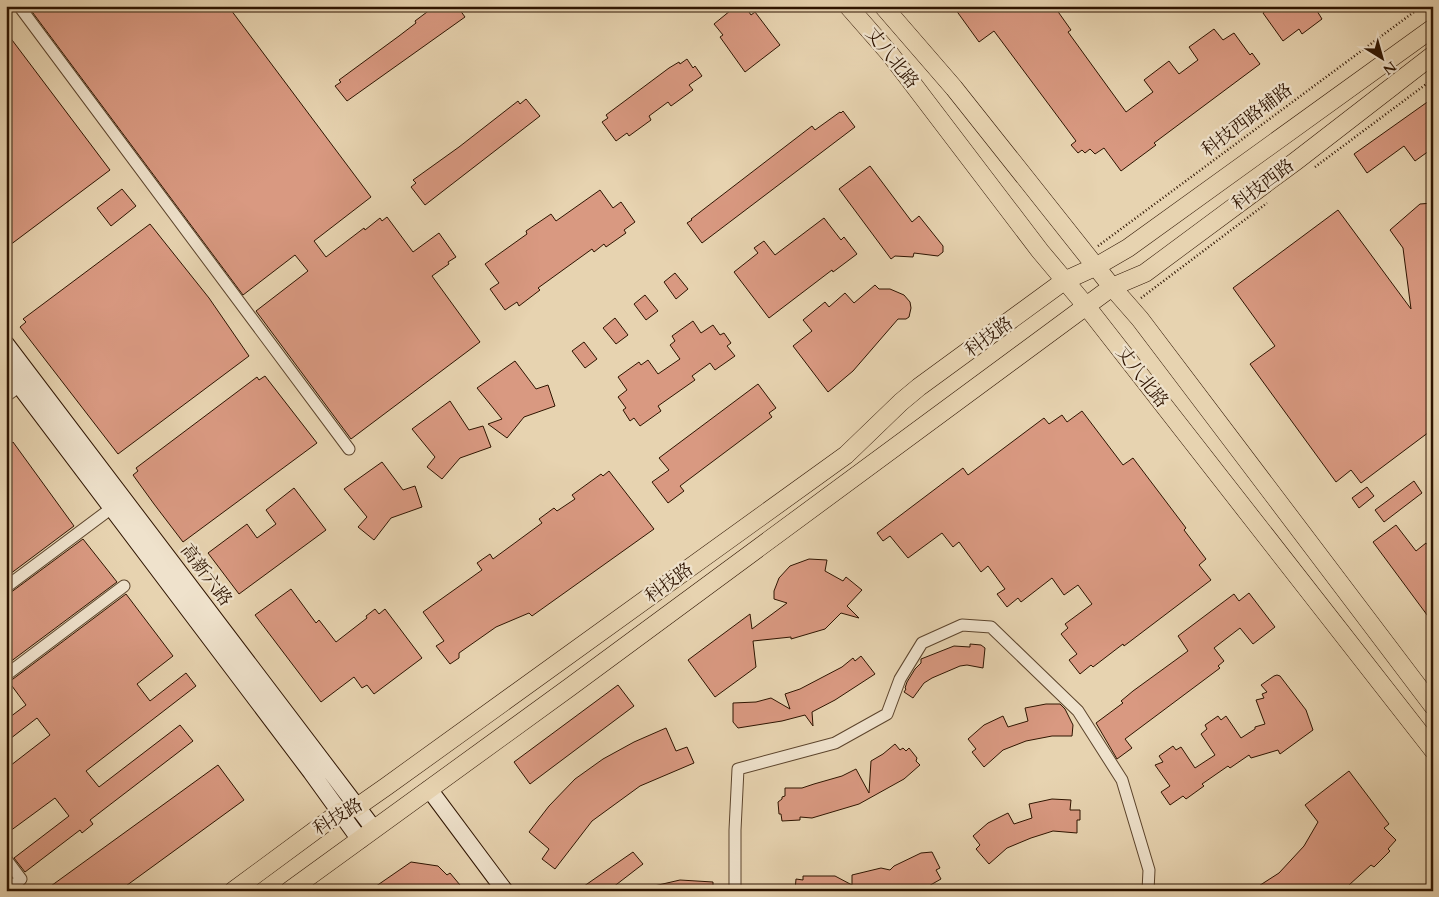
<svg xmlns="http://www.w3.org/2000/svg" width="1439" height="897" font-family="Cardo,'Noto Serif SC',serif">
<rect width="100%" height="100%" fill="#e7d3b0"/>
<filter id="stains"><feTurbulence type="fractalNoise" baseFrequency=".004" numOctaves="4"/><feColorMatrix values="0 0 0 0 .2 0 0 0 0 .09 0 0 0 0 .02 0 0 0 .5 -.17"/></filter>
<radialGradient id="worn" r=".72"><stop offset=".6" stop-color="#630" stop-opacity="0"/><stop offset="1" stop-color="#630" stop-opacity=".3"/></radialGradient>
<path fill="#d99981" stroke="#2e1400" d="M33 6H228L371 197 314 241 326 257 364 228 365 230 380 218 382 221 387 217 413 252 439 233 456 257 448 262 449 264 432 276 480 342 351 439 256 311 308 271 295 255 243 295 30 9Z
M435 6H457L465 17 347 101 335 86 341 82 339 80 399 36 416 23 415 21Z
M736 6H745L751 15 755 12 780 45 745 72 720 37 723 35 714 24Z
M953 6H1054L1071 30 1068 32 1126 112 1153 92 1144 80 1169 61 1179 74 1198 60 1189 47 1214 29 1223 40 1234 33 1250 55 1252 53 1260 64 1154 143 1156 145 1121 171 1104 148 1095 154 1090 149 1085 153 1082 150 1078 153 1071 145 1076 141 994 31 979 42Z
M1272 6H1314L1322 19 1302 34 1299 29 1283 41 1263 13Z
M6 32 110 170 6 248Z
M687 59 693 68 695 66 702 76 689 85 693 90 671 106 668 102 649 116 651 120 629 136 627 133 616 141 602 122 608 118 606 115 669 68 679 62 680 64Z
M1433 98V148L1415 161 1404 146 1367 173 1354 154Z
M526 99 540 116 425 205 411 187 416 183 413 180 459 147 518 101 520 104Z
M843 111 855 127 702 243 687 223 692 220 691 219 812 126 815 130 840 112 841 113Z
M870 166 912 222 919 216 943 246V252L938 256 914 253 913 257 895 256 891 259 839 189Z
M122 189 136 206 111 226 97 208Z
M600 190 613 208 621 202 635 222 624 230 626 233 606 247 604 244 594 252 592 249 538 288 540 290 519 306 517 302 505 310 490 289 499 283 485 264 527 234 526 231 551 214 556 221Z
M1433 203V429L1361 483 1351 470 1336 482 1250 364 1275 346 1233 288 1338 210 1411 309 1403 248 1390 230 1420 204Z
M824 218 841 240 844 237 857 254 833 272 832 270 769 318 734 272 758 253 754 248 764 241 775 255Z
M150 224 209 298 249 356 118 454 20 327 26 322 23 319Z
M675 273 688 289 676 299 664 282Z
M875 285 879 289H890L904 295 910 302 911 308 909 317 906 319H898L853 371 828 392 793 346 812 331 803 320 825 302 829 307 845 293 854 303Z
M645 295 658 311 646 320 634 304Z
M615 318 628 335 616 344 603 328Z
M693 321 701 333 713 325 720 335 724 333 731 343 727 346 735 356 715 370 710 363 692 376 695 380 658 406 661 411 640 426 634 418 630 421 623 410 626 408 618 397 627 390 618 377 639 362 641 365 648 360 658 374 680 359 670 345 675 341 672 336Z
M584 342 597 359 585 368 572 351Z
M515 361 536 389 548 385 555 406 524 417 507 438 488 424 502 419 477 388Z
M265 376 317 443 183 542 154 504 133 475 138 471 136 468 257 377 259 380Z
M758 384 776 408 769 413 772 417 680 486 684 491 668 503 652 482 669 470 659 458Z
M450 401 469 430 483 426 491 447 460 458 442 479 427 467 435 457 412 429Z
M1082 411 1123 465 1133 458 1186 528 1184 530 1206 559 1199 565 1211 580 1124 646 1123 644 1093 667 1091 665 1080 674 1069 660 1077 654 1061 634 1068 628 1065 624 1092 604 1078 585 1064 595 1052 578 1021 602 1018 598 1007 607 997 594 1005 589 988 566 981 572 959 542 953 547 942 533 908 558 890 536 883 541 877 533 963 468 968 475 1044 418 1049 424 1062 415 1067 422Z
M13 442 74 526 6 577V447Z
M382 462 403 490 415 486 422 507 391 518 374 540 358 527 367 517 344 489Z
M609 471 654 529 532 616 529 613 496 627 459 653V658L450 664 436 646 444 641 423 612 482 570 477 563 490 554 493 559 542 523 539 519 554 508 557 511 575 499 572 495 601 474 603 476Z
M1414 481 1422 493 1384 522 1375 510Z
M1367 487 1374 496 1359 508 1352 498Z
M294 488 326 530 239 594 208 553 247 524 257 538 276 524 266 510Z
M1396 525 1416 551 1426 543 1433 552V623L1373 542Z
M83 539 117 582 6 665V594L10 593Z
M809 559 827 560 825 571 843 581 846 577 862 590 847 606 859 618 841 613 825 629 791 639V637L753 641 756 667 715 697 688 660 750 614 752 629 787 603 774 599V591L779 578 790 566Z
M291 589 316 623 319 620 336 642 367 618 366 616 375 609 379 614 385 609 422 658 374 694 367 685 362 688 354 677 321 702 255 615Z
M1249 593 1275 627 1253 644 1240 628 1214 648 1224 661 1218 666 1220 668 1125 739 1132 748 1117 759 1096 723 1123 703 1121 701 1133 691 1188 651 1178 636 1234 594 1239 601Z
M126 594 173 656 137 684 150 701 186 673 196 686 86 771 99 787 180 725 193 741 90 820 93 824 82 833 80 830 25 872 14 858 69 816 55 798 6 834V769L50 735 37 718 6 742V720L26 705 9 682Z
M970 644 981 645 985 648 983 668 967 665 960 666 932 678 924 683 913 698 904 692 906 689 905 688 907 682 915 669 921 663V659L954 646 970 647Z
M861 656 875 674 835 700 812 712 813 726 805 715 782 721 738 728 733 722V703L756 702 771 698 790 709 785 694 800 689 842 667 853 658 855 661Z
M1277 675 1280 676 1306 710 1313 730 1280 754 1278 750 1251 758 1249 755 1230 768 1228 766 1202 784 1204 786 1186 799 1183 796 1170 805 1161 792 1170 786 1155 765 1163 762 1159 756 1173 746 1176 750 1181 747 1195 768 1215 755 1201 734 1207 729 1205 725 1218 716 1221 720 1226 716 1241 738 1255 729V727L1265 724 1256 700 1264 698 1262 694 1267 692 1261 685 1274 676Z
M618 685 634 706 530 784 514 762Z
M1046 704H1060L1065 709 1073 725 1072 736H1052L1026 741 1003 750 984 767 972 752 976 749 968 739 984 725 1003 716 1008 727 1028 721 1025 708Z
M666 728 676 751 687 747 694 763 640 786 592 821 555 869 542 859 549 849 529 832 549 806 575 779 603 759 634 742Z
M895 744 900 750 903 748 906 751 909 748 917 758 916 761 920 765 904 779 859 804 812 818 800 817V820L782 821 781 814H779L778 802 782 799V797L785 796V788H802L814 784 842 776 856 769 869 793 871 761 883 754Z
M218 765 244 800 119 891H44Z
M1349 771 1389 824 1384 828 1396 840 1388 849 1390 851 1374 867 1371 865 1349 885 1353 891H1251L1279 873 1304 846 1318 822 1305 805Z
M1052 799 1071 800 1070 810H1080V820H1077V833L1053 831 1031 838 1007 848 989 864 976 849 980 845 973 836 988 823 1008 813 1014 824 1032 818 1029 804Z
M633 852 643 864 608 891H577Z
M932 852 940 868 936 870 941 879 920 891H795L796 879 803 880V876H835L852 885V875L881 868 890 870 894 866 921 853Z
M411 862 438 866 447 875 450 873 460 885 453 891H369Z
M680 880 713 882V891H654V886Z"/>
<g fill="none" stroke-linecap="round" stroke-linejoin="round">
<g stroke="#5c442c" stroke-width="13">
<path id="street" d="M19 6 349 449
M6 396 20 386
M6 587 117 504
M6 675 124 586
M6 859 21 879 7 891
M735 891V830L738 769 835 743 887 714 900 679 922 643 962 625 991 627 1078 711 1122 780 1149 870 1148 891"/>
</g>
<g stroke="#2e1400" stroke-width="18">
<path id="secondary" d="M6 344 374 829
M6 368 311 772 360 840
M429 789 505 891"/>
</g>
<g stroke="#2e1400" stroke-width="19">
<path id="primary" d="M848 6 890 54 1040 251 1087 307 1433 750
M883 6 954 88 1112 287 1140 319 1433 706
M233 891 340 812 357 807 387 786 846 455 901 402 919 387 1064 281 1097 266 1128 248 1433 28
M289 891 570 687 1112 287 1145 273 1296 161 1433 55"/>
</g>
<path stroke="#2e1400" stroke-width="2.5" stroke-dasharray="1 2.5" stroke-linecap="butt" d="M1315 167 1433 79
M1098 246 1422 6
M1141 298 1267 203"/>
<use href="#street" stroke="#efe2cc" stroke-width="11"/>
<use href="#secondary" stroke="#efe2cc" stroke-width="16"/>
<use href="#primary" stroke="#e7d3b0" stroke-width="18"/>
</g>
<g text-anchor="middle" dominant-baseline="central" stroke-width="4.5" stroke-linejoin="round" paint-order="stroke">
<g font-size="18" fill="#2e1400" stroke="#efe2cc">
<text transform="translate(892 58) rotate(51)">丈八北路</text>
<text transform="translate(1247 120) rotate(-37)">科技西路辅路</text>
<text transform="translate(1263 185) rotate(-37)">科技西路</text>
<text transform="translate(989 337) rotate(-36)">科技路</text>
<text transform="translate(1142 377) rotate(52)">丈八北路</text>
<text transform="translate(206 575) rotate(53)">高新六路</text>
<text transform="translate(669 583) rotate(-36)">科技路</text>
<text transform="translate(338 817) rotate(-31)">科技路</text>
</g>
</g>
<rect width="1439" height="897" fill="none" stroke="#e7d3b0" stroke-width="25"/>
<rect x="8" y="8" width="1424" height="882" fill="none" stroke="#2e1400" stroke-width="2.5"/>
<rect x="12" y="12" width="1414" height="872" fill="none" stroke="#2e1400"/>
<g transform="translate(1382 58) rotate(143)" stroke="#efe2cc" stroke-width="4" paint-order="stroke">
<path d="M0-4L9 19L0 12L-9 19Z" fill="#2e1400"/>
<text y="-8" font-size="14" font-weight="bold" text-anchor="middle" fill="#2e1400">N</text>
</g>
<rect width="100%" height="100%" filter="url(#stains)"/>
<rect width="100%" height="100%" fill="url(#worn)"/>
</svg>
